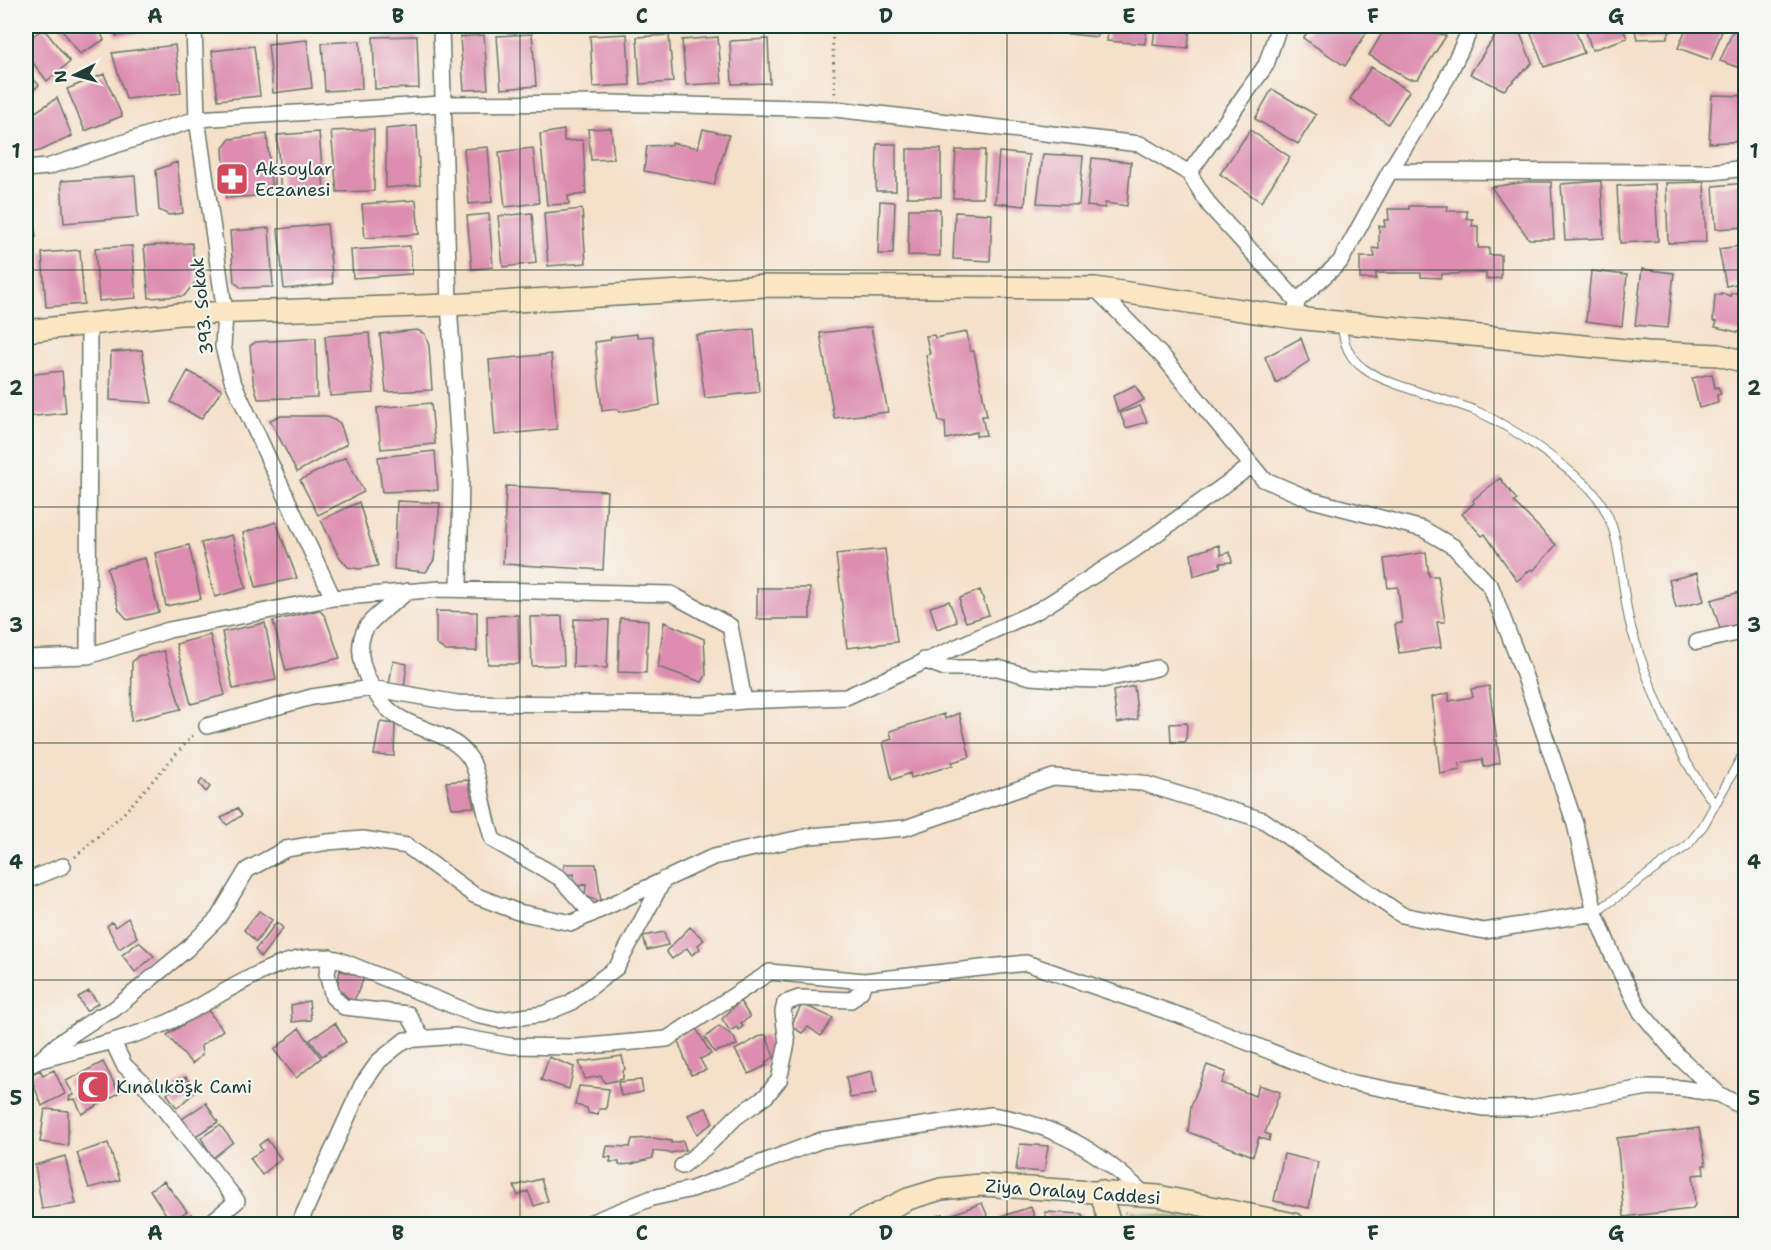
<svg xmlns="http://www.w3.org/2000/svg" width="1771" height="1250" font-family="'Shantell Sans',sans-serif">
<rect width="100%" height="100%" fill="#f6f6f2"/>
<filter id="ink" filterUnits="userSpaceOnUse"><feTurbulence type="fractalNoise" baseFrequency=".0167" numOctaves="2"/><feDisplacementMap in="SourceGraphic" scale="12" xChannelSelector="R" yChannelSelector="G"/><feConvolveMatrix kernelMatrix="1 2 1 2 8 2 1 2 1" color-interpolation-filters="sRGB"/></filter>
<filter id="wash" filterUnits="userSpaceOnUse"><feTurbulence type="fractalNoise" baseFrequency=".008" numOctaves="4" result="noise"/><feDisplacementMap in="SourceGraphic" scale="24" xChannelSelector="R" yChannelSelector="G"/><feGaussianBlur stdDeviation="1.35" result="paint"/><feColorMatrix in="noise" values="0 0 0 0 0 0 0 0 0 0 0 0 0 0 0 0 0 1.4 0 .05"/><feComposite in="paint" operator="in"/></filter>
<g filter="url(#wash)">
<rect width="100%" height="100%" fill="#f5e0c9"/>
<path fill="#98c16d" stroke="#5c7f50" stroke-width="1.5" d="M1133 1211 1218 1224H1122L1119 1218Z"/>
<g id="blocks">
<path fill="#dd8daf" d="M59 26H98L104 40 80 54Z
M113 26H171V29L116 36Z
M214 26H231V27L214 29Z
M982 26H1003V29L982 27Z
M1015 26H1050L1049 34 1015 29Z
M1062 26H1098L1097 37 1061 33Z
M1108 26H1147L1145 44 1107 41Z
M1155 26H1190L1188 48 1153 45Z
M1312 26H1359L1369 29 1345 66 1303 38Z
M1528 26H1574L1584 53 1544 67Z
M1584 26H1622L1627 38 1592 50Z
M1634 26H1672L1667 38 1637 39Z
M1687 26H1724L1711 60 1678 48Z
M1735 26H1746V70L1720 61Z
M43 28 70 62 47 81 26 54V42Z
M1518 28 1532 63 1504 90 1470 74 1496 34Z
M1384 30 1438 33 1446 36 1418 79H1408L1369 55Z
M532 34 536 86 501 89 497 36Z
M627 34 630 85 593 87 590 36Z
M484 35 488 89 464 90 460 37Z
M669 35 673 82 640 84 637 37Z
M417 36 419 88 375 89 373 37Z
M718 37 722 83 686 85 682 40Z
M768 39 770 83 732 84 730 41Z
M307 40 312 88 273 93 268 44Z
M360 41 362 89 325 91 322 43Z
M175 45 181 93 126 99 112 53Z
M254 46 260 96 218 100 212 51Z
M1371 67 1409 91 1388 124 1350 99Z
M26 71 39 85 26 97Z
M104 74 122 116 85 131 67 89Z
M1272 89 1316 115 1298 144 1255 119Z
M1712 95 1746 96V141L1709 143Z
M57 98 72 136 40 151 26 153V118Z
M417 126 420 185 386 188V129Z
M611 128 614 159 591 160 588 129Z
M374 129V191L337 192 331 131Z
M703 129 729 135 714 185 644 171 647 146 672 145V143L698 148Z
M564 130V141L583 140 586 194 568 196 569 204 547 205 540 134Z
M1250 130 1290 157 1261 202 1220 174Z
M319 132 324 191 281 195 277 135Z
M267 134 272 195 226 198 223 148 230 139Z
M877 144H896V191H876Z
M488 147 492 202 469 204 464 149Z
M533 148 539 203 505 207 499 152Z
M907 149H941V197H907Z
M956 150H985L983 198H953Z
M999 152 1029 155 1025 206 995 203Z
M1043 154 1083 156 1079 205 1037 203Z
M1092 158 1131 162 1127 206 1105 203V208L1087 206Z
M177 162 183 213 169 215 159 210 156 170Z
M135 176 138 217 64 223 61 181Z
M1601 181 1604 238 1565 240 1561 184Z
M1525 182H1551L1554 239H1529L1491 187Z
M1704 182 1706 242 1668 243 1666 183Z
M1746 183V227L1716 229 1713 186Z
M1655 184 1658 241 1620 243 1617 186Z
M30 191 36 237 26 238V192Z
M416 200 419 234 365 238 362 204Z
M880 201 895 202 893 254H878Z
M1409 206H1448L1447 211H1467V219H1473L1472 226H1478V248H1489V255H1501V278L1486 279V273L1442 274 1441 278 1421 277V273H1376V279H1360V257H1375L1373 248 1379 249V226L1385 227 1384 220H1389L1388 209H1409Z
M582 209 586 263 548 266 544 213Z
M909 209H940V256L908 255Z
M955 212 992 214 990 261 953 259Z
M532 213 536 263 503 267 498 216Z
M489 214 493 267 472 269 467 216Z
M327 224 333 284 284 289 278 229Z
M269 228 273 287 242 288 234 282 230 231Z
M192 243 196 281 184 296 149 298 144 246Z
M1746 245V282L1726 286 1719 249Z
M132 246 136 298 99 301 95 248Z
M410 246 412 274 353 278 351 250Z
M80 250 84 304 46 307 42 253Z
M26 253H28L33 308 26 309Z
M1642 269 1674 273 1668 328 1635 325Z
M1591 271 1627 275 1622 326 1586 321Z
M1721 293 1731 296V293H1746V334L1715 327 1717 322 1713 321 1715 295H1721Z
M871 327 888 412 834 418 820 333Z
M754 329 759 392 705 398 696 335Z
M417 330 425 334 429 346 432 390 386 392 380 334Z
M967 332 970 351H974L987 416H982L986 435 976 436V432L946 439 945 422 939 421 926 355 930 354 926 336 934 335 935 338Z
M369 333 374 393 330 396 325 336Z
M637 334V337L653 336 660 405 619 412 617 409 602 411 595 342 610 340 611 337Z
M316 338 317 397 258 399 253 380 250 346 256 342Z
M1301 338 1309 361 1276 383 1265 357Z
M142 350 152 403 110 400 111 352Z
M551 354 557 429 495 435 489 360Z
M62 371 66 413 26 417V375Z
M188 371 222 390 201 419 171 402Z
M1712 374 1715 388 1718 387 1721 394 1717 395 1718 403 1699 408 1692 378Z
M1135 385 1144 400 1118 412 1113 396Z
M431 403 435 444 381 449 377 408Z
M1140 406 1147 422 1126 428 1120 413Z
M279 416H326L340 423 347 444 297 472 270 420Z
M435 451 438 490 382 492 378 457Z
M346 457 364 492 318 515 300 480Z
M1500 478 1517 500 1514 502 1556 545 1533 571 1531 569 1517 581 1485 534 1482 536 1462 514 1474 503 1473 500Z
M506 486 607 491 603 570 503 564Z
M397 501 440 503 434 560 426 572 394 569Z
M359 502 378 566 359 569 348 567 338 555 321 520Z
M276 522 297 578 256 587 243 533Z
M232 535 246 588 215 597 201 543Z
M189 545 201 599 166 606 155 553Z
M1219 545 1221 555 1230 552 1232 562 1220 563V567L1194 576 1191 554Z
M885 549 897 642 847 648 836 554Z
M1426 552 1429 576H1438L1445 622H1437L1441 647 1399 653 1395 624 1402 623 1398 587 1388 588 1384 559Z
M145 558 159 612 128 620 119 610 107 568Z
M1697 573 1704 601 1676 608 1669 580Z
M757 588H810V619H757Z
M980 590 989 615 966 622 960 608V598Z
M1740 592 1746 611V627L1721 632 1711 600Z
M949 601 957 622 937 629 930 607Z
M319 610 325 616 340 658 286 671 273 621Z
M436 611 477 612V651H446L436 644Z
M518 615 519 664H488L487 616Z
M562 616 564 665 532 666 530 617Z
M620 618 648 620 646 673 618 672Z
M574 619 609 620 607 668 573 667Z
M664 622 704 639 706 675 702 682 658 667Z
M265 623 276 680 233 689 222 632Z
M210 635 225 695 191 704 176 644Z
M164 651 181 709 131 721 132 662 138 656Z
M393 661 407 664 404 688 389 685Z
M1134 686 1138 719 1117 723 1113 691Z
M1489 686 1500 763 1484 767 1482 759 1459 763 1460 770 1440 774 1432 697 1449 693V701L1473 697 1471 689Z
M959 713 970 757 952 762 953 765 911 778 910 773 892 780 883 742 892 739 890 731 944 714 945 719Z
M380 722 395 724 394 756 374 755Z
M1187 723 1186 742H1171L1170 724Z
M202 779 210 787 206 792 199 784Z
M468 780 474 807 452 808 446 782Z
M237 808 242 815 227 825 221 818Z
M564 864H596L601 902 585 896 586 884 574 887V874L563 875Z
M259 911 272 920 256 942 244 930Z
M128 918 137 937 119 949 107 926 112 922 115 927Z
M277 922 283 928 261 957 255 950Z
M690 927 704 940 698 945 700 949 692 955 687 948 672 959 666 951Z
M664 932 668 945 647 950 643 936Z
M139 942 154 956 135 972 122 955Z
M340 970 364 978 353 1003 337 987Z
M89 991 98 1003 86 1011 78 997Z
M309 1001 311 1020 292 1022 291 1005Z
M740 1001 750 1017 741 1023 743 1026 739 1030 737 1027 730 1031 722 1019Z
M802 1004 833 1018 821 1036 808 1027 802 1033 791 1026Z
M207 1009 223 1030 201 1046 202 1055 192 1064 167 1035Z
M335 1023 346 1042 322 1056 310 1040Z
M719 1026 734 1037 737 1045 714 1052 705 1038Z
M299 1028 321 1058 296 1078 274 1050Z
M696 1028 711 1054 700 1059 706 1070 691 1075 677 1038Z
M762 1035H766L774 1057 765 1063 767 1065 749 1074 735 1050Z
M622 1056 625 1069 623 1071V1079L605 1083 601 1076 585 1079 579 1062Z
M549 1057 574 1067 569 1089 541 1080Z
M103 1062 119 1093 82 1114 75 1099 69 1100 70 1096 74 1095 66 1081Z
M1207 1065 1226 1072 1222 1083 1255 1096 1259 1085 1280 1092 1265 1133 1270 1135 1269 1141 1259 1137 1253 1156 1188 1132 1191 1106Z
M40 1070 43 1075 54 1070 65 1094 42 1106 30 1075Z
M872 1071 876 1094 850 1098 846 1077Z
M186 1077 195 1092 177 1108 167 1094Z
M641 1080 643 1092 621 1096 618 1082Z
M579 1086 609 1089 606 1109H599L598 1115 588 1113 587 1108 575 1105Z
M206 1103 218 1122 194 1137 182 1119Z
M706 1108 713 1123 697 1134 688 1115Z
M45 1109 68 1111V1146L40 1142Z
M220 1125 233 1142 213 1158 201 1138Z
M1699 1128 1706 1165H1703L1704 1174 1693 1175 1695 1205 1692 1209 1624 1217 1617 1138Z
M653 1138 671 1141V1143L683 1141 686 1150 671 1153 653 1151V1158L632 1164 619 1165V1162H610L611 1157H605L607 1146 630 1147 632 1139Z
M267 1139 281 1159 262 1175 250 1158 262 1150 259 1145Z
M108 1143 120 1180 89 1188 77 1153Z
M1020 1144 1048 1146 1044 1172 1016 1170Z
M1284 1154 1318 1162 1309 1208 1274 1201Z
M65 1156 76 1204 42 1209 35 1165Z
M541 1179 548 1201 534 1206 528 1191 518 1196 514 1186Z
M164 1181 187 1211 171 1222 150 1190Z
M982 1203 991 1224H951L948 1216Z
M1031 1207 1036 1224H1002L999 1217Z
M1045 1212 1082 1214 1086 1224H1049Z
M191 1214 200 1224H177Z
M943 1214 946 1224H915Z"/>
</g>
</g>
<g filter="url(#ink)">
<use href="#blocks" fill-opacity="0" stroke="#6a7668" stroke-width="1.5"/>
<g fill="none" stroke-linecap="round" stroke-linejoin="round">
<g stroke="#6a7668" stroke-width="10">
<path id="lane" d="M1342 325C1343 342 1349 358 1363 368 1383 384 1446 399 1474 410 1513 427 1551 455 1584 483 1627 520 1617 581 1632 631 1648 685 1679 760 1714 803
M1595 913 1688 845 1703 826 1746 749"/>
</g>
<g stroke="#6a7668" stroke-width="18">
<path id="street" d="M194 26 197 119 225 313 223 347 232 380 333 598
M441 26 449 305 461 475 459 589
M26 169 47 167 197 119 442 104 609 103 835 109 1140 144 1189 173 1210 206 1297 301 1295 318
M1390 171 1712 172 1746 168
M1189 173 1266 65 1279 26
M1095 288 1165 359 1263 479 1312 500 1423 529 1454 547 1491 587 1525 677 1575 824 1595 913 1614 959 1640 1011 1678 1056 1719 1094 1746 1109
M1297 301 1340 262 1390 171 1447 78 1472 26
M408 591C397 601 373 616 366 628 350 654 373 700 397 716 421 732 453 732 471 760 480 776 485 819 493 840L560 878 592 914
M1697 642 1746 631
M88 656 89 325
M26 658 88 656 169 630 333 598 440 589 671 594 730 626 744 701 846 697 1039 610 1134 550 1251 466
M924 660 945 668H998L1031 677 1060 679 1102 680 1157 668
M207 726 312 697 371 688 457 703 702 705 744 701
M26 881 63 866
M330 957 327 974 333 997 344 1007 408 1014 422 1038
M113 1042 124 1065 145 1085 237 1201 209 1224
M40 1060 59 1043 98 1017 113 1010 187 949 218 918 247 870 286 849 328 842 363 839 407 846 474 895 518 912 572 923 713 857 810 836 905 828 1053 777 1142 783 1263 820 1402 915 1484 931 1595 913
M26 1067 40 1060C81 1049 124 1040 164 1024 218 1002 277 946 337 959L476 1015 499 1020 543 1014 570 1003 617 967 664 879
M682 1166 706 1147 736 1117 766 1096 779 1080 787 1043 783 1012 785 1003 799 998 851 1000 861 991 864 981
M299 1224 362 1085 379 1061 405 1040 456 1036 511 1046 577 1047 667 1039 770 972 864 981 1026 963 1187 1018 1344 1081 1483 1108H1530L1649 1087 1680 1088 1719 1094
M587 1224 652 1198 692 1189 822 1140 991 1115C1055 1124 1099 1151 1145 1195"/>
</g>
<g stroke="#6a7668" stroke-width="24">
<path id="secondary" d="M26 331 180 314 449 305 765 286 1095 288 1295 318 1647 352 1719 355 1746 362
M1100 1191 1110 1224
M858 1224 908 1199 941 1189 980 1185 1158 1196 1294 1224"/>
</g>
<path stroke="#6a7668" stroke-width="3" stroke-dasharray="1.5 4.5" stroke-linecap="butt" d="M832 26 835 96
M75 857 124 813 195 733
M1125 1212 1139 1224
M1144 1224 1159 1219 1167 1224"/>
<use href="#lane" stroke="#fff" stroke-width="8"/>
<use href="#street" stroke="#fff" stroke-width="15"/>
<use href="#secondary" stroke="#fbe6c4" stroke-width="21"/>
</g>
</g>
<path fill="none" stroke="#1f3d34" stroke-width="1.5" stroke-opacity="0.55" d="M277 26V1224M520 26V1224M764 26V1224M1007 26V1224M1251 26V1224M1494 26V1224M26 270H1746M26 507H1746M26 743H1746M26 980H1746"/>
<defs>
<g id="pharmacy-square" transform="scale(1.725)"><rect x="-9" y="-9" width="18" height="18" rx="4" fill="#d1495b" stroke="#f6f6f2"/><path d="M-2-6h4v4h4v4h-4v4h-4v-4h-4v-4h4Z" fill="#fff"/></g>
<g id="mosque-square" transform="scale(1.725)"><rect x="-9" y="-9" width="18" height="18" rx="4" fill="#d1495b" stroke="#f6f6f2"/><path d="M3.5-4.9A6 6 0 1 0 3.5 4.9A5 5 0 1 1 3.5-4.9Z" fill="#fff"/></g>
</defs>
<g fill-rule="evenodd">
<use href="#pharmacy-square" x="232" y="179"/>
<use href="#mosque-square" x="93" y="1087"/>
</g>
<g text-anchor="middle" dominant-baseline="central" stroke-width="4.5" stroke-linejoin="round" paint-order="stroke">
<g font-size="18" fill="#1f3d34" stroke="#f6f6f2" text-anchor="start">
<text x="255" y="169">Aksoylar<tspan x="255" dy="21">Eczanesi</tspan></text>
<text x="116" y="1087">Kınalıköşk Cami</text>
</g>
<g font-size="18" fill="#1f3d34" stroke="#f6f6f2">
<text transform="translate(202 306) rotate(-96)">393. Sokak</text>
<text transform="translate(1073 1192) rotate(4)">Ziya Oralay Caddesi</text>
</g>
</g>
<rect width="1771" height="1250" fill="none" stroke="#f6f6f2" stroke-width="66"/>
<g transform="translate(75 75) rotate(264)" stroke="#f6f6f2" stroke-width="4.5" paint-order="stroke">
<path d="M0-4.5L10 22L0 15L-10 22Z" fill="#1f3d34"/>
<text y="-9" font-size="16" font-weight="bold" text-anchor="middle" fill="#1f3d34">N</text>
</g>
<rect x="33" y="33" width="1705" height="1184" fill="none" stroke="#1f3d34" stroke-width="2"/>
<g font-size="20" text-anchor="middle" font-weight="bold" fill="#1f3d34">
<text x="155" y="23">A</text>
<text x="398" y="23">B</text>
<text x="642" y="23">C</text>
<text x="886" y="23">D</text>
<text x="1129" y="23">E</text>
<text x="1373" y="23">F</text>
<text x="1616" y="23">G</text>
<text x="16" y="158">1</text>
<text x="1754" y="158">1</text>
<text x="16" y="395">2</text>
<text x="1754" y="395">2</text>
<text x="16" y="632">3</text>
<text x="1754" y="632">3</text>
<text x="16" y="869">4</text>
<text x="1754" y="869">4</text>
<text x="16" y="1105">5</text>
<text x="1754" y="1105">5</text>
<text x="155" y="1240">A</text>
<text x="398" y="1240">B</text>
<text x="642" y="1240">C</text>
<text x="886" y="1240">D</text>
<text x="1129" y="1240">E</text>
<text x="1373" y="1240">F</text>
<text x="1616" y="1240">G</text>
</g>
</svg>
